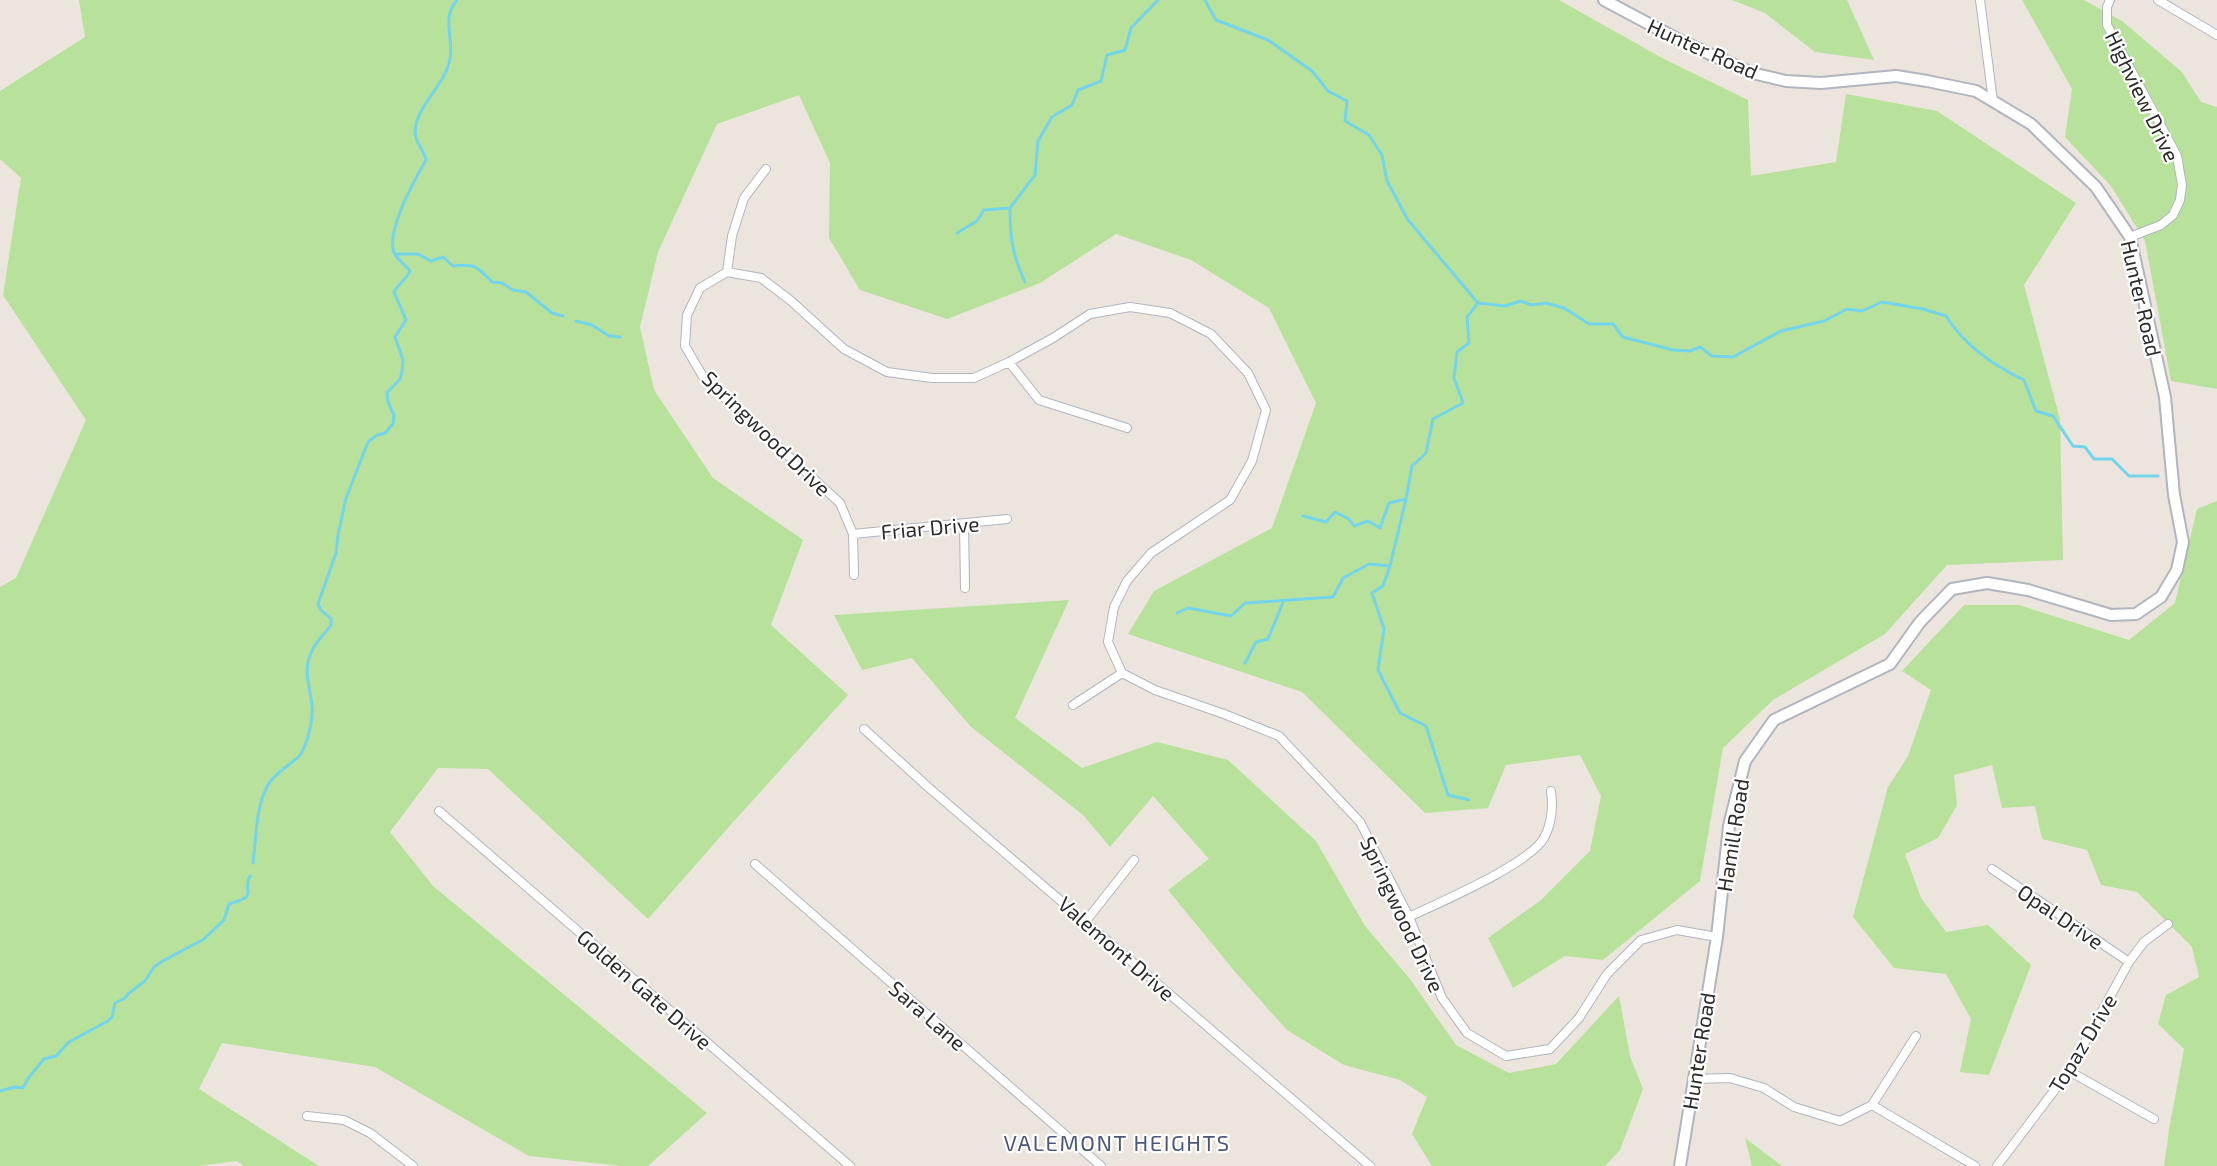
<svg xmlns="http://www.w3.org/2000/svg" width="2217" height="1166" font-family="'Exo 2',sans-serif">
<rect width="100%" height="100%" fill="#ece5dd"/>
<path fill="#b8e19b" d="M79 0H1559L1662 58 1748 100 1751 176 1836 162 1846 94 1937 111 2076 203 2024 285 2060 419 2063 560 1947 565 1885 634 1773 700 1723 748 1700 881 1603 960 1565 956 1513 988 1488 938 1541 900 1590 851 1601 796 1580 755 1506 765 1488 808 1425 813 1302 692 1128 634 1154 591 1272 528 1316 403 1269 308 1191 260 1116 234 1040 283 947 319 860 290 829 238 830 163 799 95 717 124 658 252 640 327 654 390 713 478 803 540 771 625 848 695 735 820 648 919 488 769 438 768 390 832 433 886 707 1113 648 1166H622L529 1156 375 1067 222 1043 199 1089 319 1166H244L237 1161 198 1166H0V587L16 578 86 420 3 295 21 178 0 159V91L85 37Z
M1732 0H1847L1874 60 1815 52 1765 13Z
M2022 0H2084L2122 21 2182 72 2201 102 2217 107V389L2171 381 2145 241 2111 186 2065 137 2072 89Z
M2217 501V1166H2164L2169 1130 2184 1049 2158 1024 2166 995 2199 977 2192 947 2137 892 2101 885 2087 850 2042 839 2035 806 2002 808 1992 765 1954 775 1957 805 1938 838 1905 854 1921 898 1946 932 1988 925 2031 965 1989 1075 1960 1072 1971 1019 1946 974 1894 968 1853 917 1888 787 1908 756 1931 690 1902 671 1964 605H2019L2129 640 2175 603 2197 509Z
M1069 600 1015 718 1082 768 1157 742 1228 760 1316 841 1365 926 1410 979 1456 1045 1509 1073 1556 1064 1619 996 1630 1056 1643 1089 1620 1150 1605 1166H1432L1412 1134 1427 1097 1400 1080 1344 1065 1287 1030 1236 973 1168 890 1209 859 1153 796 1110 847 1083 815 970 726 912 658 862 670 834 615Z
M1745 1138 1782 1166H1752Z"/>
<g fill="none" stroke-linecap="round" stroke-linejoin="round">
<path stroke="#73d5eb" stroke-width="3" d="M1205 0 1216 20 1268 40 1312 71 1328 91 1347 101 1345 121 1369 135 1382 155 1387 181 1408 220 1478 303 1505 306 1521 301 1531 305 1546 303 1564 308 1589 324H1613L1623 337 1673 350 1690 351 1700 347 1712 356 1733 357 1781 331 1824 321 1847 309 1862 311 1882 302 1923 309 1946 316C1965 346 1992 365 2024 380L2036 411 2053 416 2073 446 2085 447 2094 459H2112L2129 476H2158
M1010 208C1010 239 1012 253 1025 282
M957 233 977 221 984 210 1010 208 1035 175 1038 141 1052 117 1072 105 1078 90 1101 81 1107 55 1125 50 1131 28 1158 0
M396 256 398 254H418L431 261 443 257 453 266C475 263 478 267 492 282L502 283 513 290 526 292 552 313 563 316
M576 321 592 325 609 336 620 337
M1303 516 1326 522 1335 512 1349 519 1354 526 1368 521 1380 528 1389 503 1406 499
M1390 566 1383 586 1372 593 1384 629 1378 670 1400 713 1426 726 1448 795 1469 800
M1177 613 1188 608 1231 616 1245 603 1333 597 1343 578 1369 564 1390 566 1406 499 1412 466 1426 453 1433 419 1463 403 1454 378 1457 352 1469 343 1467 317 1478 303
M1245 663 1256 642 1268 639 1284 600
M253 863C256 839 256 801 270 782 278 771 289 766 298 757 306 749 309 734 311 723 317 698 299 675 312 651 316 641 325 634 331 625V619L321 610 318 604 336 553 338 535 346 498 368 442 377 435 385 433 393 424 394 415 388 402 387 393 400 379 402 372 403 360 395 337 406 320 394 292C398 284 406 280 410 271 405 264 394 258 393 249 389 226 415 179 426 160 424 149 414 142 415 130 418 104 445 85 450 59 454 38 441 18 457 0
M0 1091 15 1087 23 1088 29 1077 44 1059 56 1056 69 1042 108 1021 112 1017 115 1003 125 998 129 993 145 981 154 967 161 962 204 939 224 920 229 904C261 895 241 893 250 876"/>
<g stroke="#b1b5be" stroke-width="10">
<path id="street" d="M1980 0 1993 101
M2110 0 2107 7V25L2177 156 2182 185 2180 200 2173 215 2161 225 2130 237
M2158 0 2217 35
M727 272 732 236 744 198 766 169
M1009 362 1039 400 1127 428
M964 524 965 588
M853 534 1007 519
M854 575 853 534 840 503 705 380 685 346 687 315 700 288 727 272 761 278 790 300 844 349 887 372 932 378H974L1009 362 1053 338 1090 314 1130 307 1170 313 1211 334 1248 373 1266 410 1252 461 1230 500 1151 553 1127 581 1114 607 1108 642 1122 673 1155 690 1224 714 1279 736 1360 822 1409 917 1442 998 1467 1033 1506 1056 1550 1049 1579 1018 1607 974 1641 940 1677 930 1717 937
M1073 705 1122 673
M864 729 928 787 1370 1166
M439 811 850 1166
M755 864 1101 1166
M1992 869 2129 962
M1409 917C1438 903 1533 863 1545 836 1552 822 1553 806 1551 791
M1086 921 1134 860
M2069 1071 2154 1119
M1692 1079 1730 1078 1764 1088 1794 1107 1840 1121 1872 1105 1916 1036
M1872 1105 1975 1166
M307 1116 344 1120 370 1133 413 1166
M1997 1166 2069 1071 2129 962 2144 942 2168 924"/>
</g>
<g stroke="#b1b5be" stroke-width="14">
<path id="secondary" d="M1604 0 1681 41 1752 73 1786 81 1821 83 1896 76 1927 81 1976 91 2031 124 2096 187 2130 237 2165 397 2174 495 2183 542 2177 570 2161 597 2136 614 2111 615 2028 590 1987 583 1952 589 1920 622 1890 664 1774 720 1745 761 1729 826 1717 937 1680 1166"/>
</g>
<use href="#street" stroke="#fff" stroke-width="8"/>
<use href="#secondary" stroke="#fff" stroke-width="10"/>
</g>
<g text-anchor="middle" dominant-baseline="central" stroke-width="4.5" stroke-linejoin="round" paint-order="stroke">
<g font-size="21" fill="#2b2b2b" stroke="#fff">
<text transform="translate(1703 48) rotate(24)">Hunter Road</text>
<text transform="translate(2143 96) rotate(64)">Highview Drive</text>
<text transform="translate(2142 298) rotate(77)">Hunter Road</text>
<text transform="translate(767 433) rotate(44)">Springwood Drive</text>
<text transform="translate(930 527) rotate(-5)">Friar Drive</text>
<text transform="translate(1732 835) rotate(-81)">Hamill Road</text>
<text transform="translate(1403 914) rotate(65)">Springwood Drive</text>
<text transform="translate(2061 916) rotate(34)">Opal Drive</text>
<text transform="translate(1117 948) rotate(41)">Valemont Drive</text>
<text transform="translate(645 989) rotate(41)">Golden Gate Drive</text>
<text transform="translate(928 1015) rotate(41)">Sara Lane</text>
<text transform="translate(2082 1043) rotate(-59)">Topaz Drive</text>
<text transform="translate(1698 1051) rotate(-81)">Hunter Road</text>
</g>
<g font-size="22" letter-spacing="1.5" fill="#4c587b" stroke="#fff">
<text x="1117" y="1142">VALEMONT HEIGHTS</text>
</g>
</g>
</svg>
